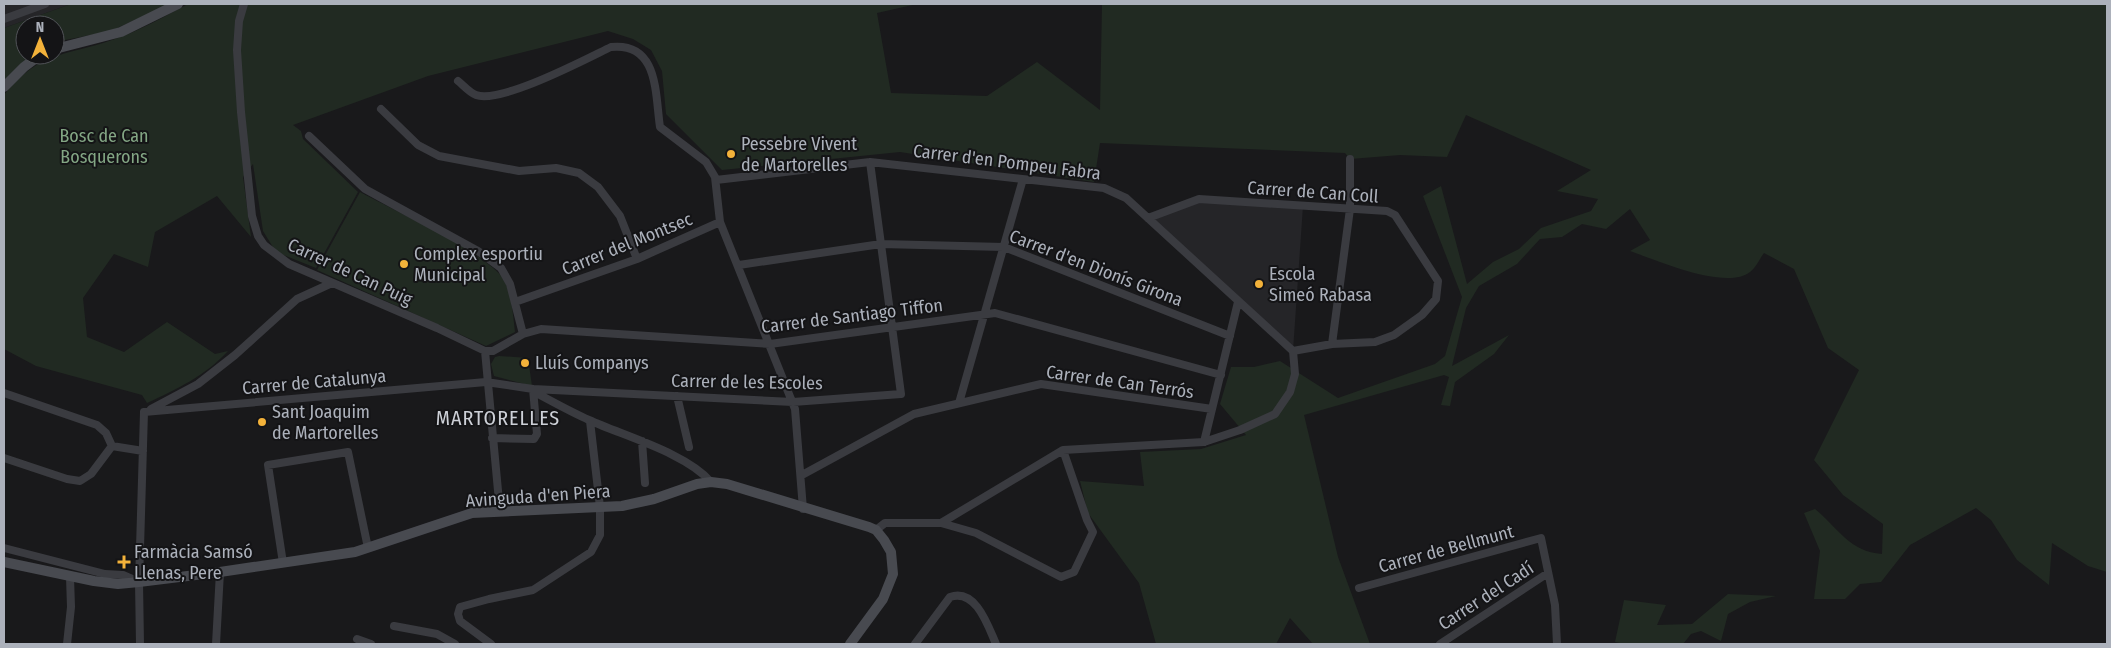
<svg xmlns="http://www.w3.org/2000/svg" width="2111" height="648" font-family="'Fira Sans Condensed',sans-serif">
<rect width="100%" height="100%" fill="#19191b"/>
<path fill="#252528" d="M4 4H71L4 28Z
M1199 199 1303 206 1293 351 1148 218Z"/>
<path fill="#212a22" d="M71 4H169L111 31 55 42V25H25V55H32L4 80V28Z
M188 4H917L877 13 891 93 987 96 1037 62 1100 110 1102 4H2107V572L2088 566 2052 543 2049 585 2017 560 1991 520 1976 508 1910 545 1881 582 1860 584 1845 599H1814L1820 551 1804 513 1815 509C1838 528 1850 552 1882 554L1883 524 1843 495 1814 460 1859 370 1828 348 1794 269 1764 253C1760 258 1756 268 1750 272 1726 291 1656 260 1630 251L1650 240 1630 209 1606 229 1582 224 1562 237 1540 239 1517 264 1479 286 1466 308 1452 366 1509 335 1494 354 1455 382 1450 406 1441 405 1449 377 1444 375 1304 415 1338 557 1370 644H1313L1290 618 1276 644H1156L1139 583 1088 513 1080 481 1144 486 1140 452 1201 449 1246 435 1220 404 1231 367H1254L1280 361 1338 398 1435 364 1445 356 1462 297 1423 196 1441 186 1467 284 1493 262 1519 249 1541 228 1591 211 1598 199 1557 191 1591 170 1466 115 1447 157 1400 155 1350 159 1345 153 1100 143 1094 182 900 152 722 170 666 114 662 71 651 50 633 39 608 31 428 76 293 125 301 131 303 139 358 192 316 268 276 252 263 231 253 164 243 177 251 237 217 196 155 232 148 267 114 254 83 298 87 337 124 352 167 322 215 354 228 351C205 376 177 389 147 403L142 395 36 366 4 349V95C41 50 63 57 112 40 139 31 164 17 188 4Z
M360 192C391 209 489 254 504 280 512 296 513 315 515 332L486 346 317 270Z
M499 356 528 358 532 386 494 376 491 364 495 357Z
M1728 594 1776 596 1750 602 1728 614 1721 641 1701 631 1691 634 1683 644H1625L1615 642 1624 600 1666 605 1657 625 1692 624Z"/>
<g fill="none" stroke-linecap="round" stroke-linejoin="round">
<path stroke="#3a3b40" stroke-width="8" d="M244 4 239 21 237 50 241 112 252 216 258 236 264 245 289 264 437 328 485 351H493L523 334 541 329 770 344 995 313 1221 375
M4 19 45 4
M458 81C463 85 470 93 476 95 501 104 586 59 611 47 659 42 655 94 660 127L706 162 715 177 720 222 795 409 803 509
M381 109 418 145 439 156 519 171 556 168 579 173 598 187 620 216 637 259
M309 136 365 189 478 251 501 268 510 284 523 334
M716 180 870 162 1104 188 1126 198 1293 351
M1148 218 1199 199 1387 211 1395 215 1438 281 1436 299 1422 315 1394 335 1375 342 1332 344 1293 351
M739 265 881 244 1004 247 1230 336
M515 302 637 259 720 222
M1332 344 1350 209V159
M485 351 500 512
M4 393 97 425 106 433 112 446
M677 396 689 447
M959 403 1023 179
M151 409 198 384 235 355 297 299 332 283
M144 412 486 382 533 389 538 394C555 403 571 412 589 420 624 436 686 453 711 482
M492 438 534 439 537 434 533 389 793 402 901 394 870 162
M642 441 645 483
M1204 442 1238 302
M112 446 143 451
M4 458 67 479 80 481 91 474 112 446
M802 475 914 414 1041 384 1212 409
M941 523 976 533 1061 577 1074 572 1093 532 1087 520 1063 450
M876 530 885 523H941L1063 450 1204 442 1240 430 1275 414 1290 392 1295 374 1293 351
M4 548 105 574 123 575 139 582
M283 563 268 465 348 452 368 548
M1359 588 1541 538 1555 605 1557 644
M394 626 437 634 455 644
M357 639 371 644
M67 644 71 607 70 577
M140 644 139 582 144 412
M216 644 220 572
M491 644 460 621 458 614 460 607 489 599 533 590 591 552 600 535V507L590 421
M915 644 950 597C976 588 988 626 996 644
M1440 644 1548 573"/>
<path stroke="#484a50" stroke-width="10" d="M55 49 121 32 178 4
M4 87 24 67 40 55
M4 562 94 581 118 584 139 582 220 572 355 552 472 513 622 506 654 499 697 484 711 482 727 484 869 527 876 530 884 540 891 552 893 574 883 599 850 644"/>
</g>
<g fill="#f3b23a" stroke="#141416" stroke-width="2">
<circle cx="731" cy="154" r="5"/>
<circle cx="404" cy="264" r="5"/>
<circle cx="1259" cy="284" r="5"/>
<circle cx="525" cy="363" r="5"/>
<circle cx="262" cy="422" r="5"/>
<path d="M121.5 554.5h5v5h5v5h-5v5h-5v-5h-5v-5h5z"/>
</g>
<g text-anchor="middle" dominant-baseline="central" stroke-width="4" stroke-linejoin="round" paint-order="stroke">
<g font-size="18" fill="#83a684" stroke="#141416">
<text x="104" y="136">Bosc de Can<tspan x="104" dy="21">Bosquerons</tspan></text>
</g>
<g font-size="18" fill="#acb1bb" stroke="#141416" text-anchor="start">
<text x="741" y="144">Pessebre Vivent<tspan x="741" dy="21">de Martorelles</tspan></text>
<text x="414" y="254">Complex esportiu<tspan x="414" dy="21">Municipal</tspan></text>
<text x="1269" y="274">Escola<tspan x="1269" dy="21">Simeó Rabasa</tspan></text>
<text x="535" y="363">Lluís Companys</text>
<text x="272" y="412">Sant Joaquim<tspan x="272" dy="21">de Martorelles</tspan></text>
<text x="134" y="552">Farmàcia Samsó<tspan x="134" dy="21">Llenas, Pere</tspan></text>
</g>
<g font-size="18" fill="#acb1bb" stroke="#141416">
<text transform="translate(1007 162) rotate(7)">Carrer d'en Pompeu Fabra</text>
<text transform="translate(1313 192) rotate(4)">Carrer de Can Coll</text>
<text transform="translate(627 244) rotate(-22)">Carrer del Montsec</text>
<text transform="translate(1096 268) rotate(21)">Carrer d'en Dionís Girona</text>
<text transform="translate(350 272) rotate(25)">Carrer de Can Puig</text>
<text transform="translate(852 316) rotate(-7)">Carrer de Santiago Tiffon</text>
<text transform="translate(314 382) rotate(-5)">Carrer de Catalunya</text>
<text transform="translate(747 382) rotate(1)">Carrer de les Escoles</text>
<text transform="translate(1120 382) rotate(8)">Carrer de Can Terrós</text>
<text transform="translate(538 496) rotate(-4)">Avinguda d'en Piera</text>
<text transform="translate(1446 549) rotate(-15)">Carrer de Bellmunt</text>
<text transform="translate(1486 596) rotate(-33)">Carrer del Cadí</text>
</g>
<g font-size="20" letter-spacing="1" fill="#cdd0d7" stroke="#141416">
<text x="498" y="418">MARTORELLES</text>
</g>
</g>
<rect width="2111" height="648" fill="none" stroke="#acb1bb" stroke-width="10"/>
<g transform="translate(40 40)"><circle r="24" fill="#141416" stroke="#515358"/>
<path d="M0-4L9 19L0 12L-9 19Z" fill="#f3b23a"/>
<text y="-8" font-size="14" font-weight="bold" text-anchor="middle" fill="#acb1bb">N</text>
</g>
</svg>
